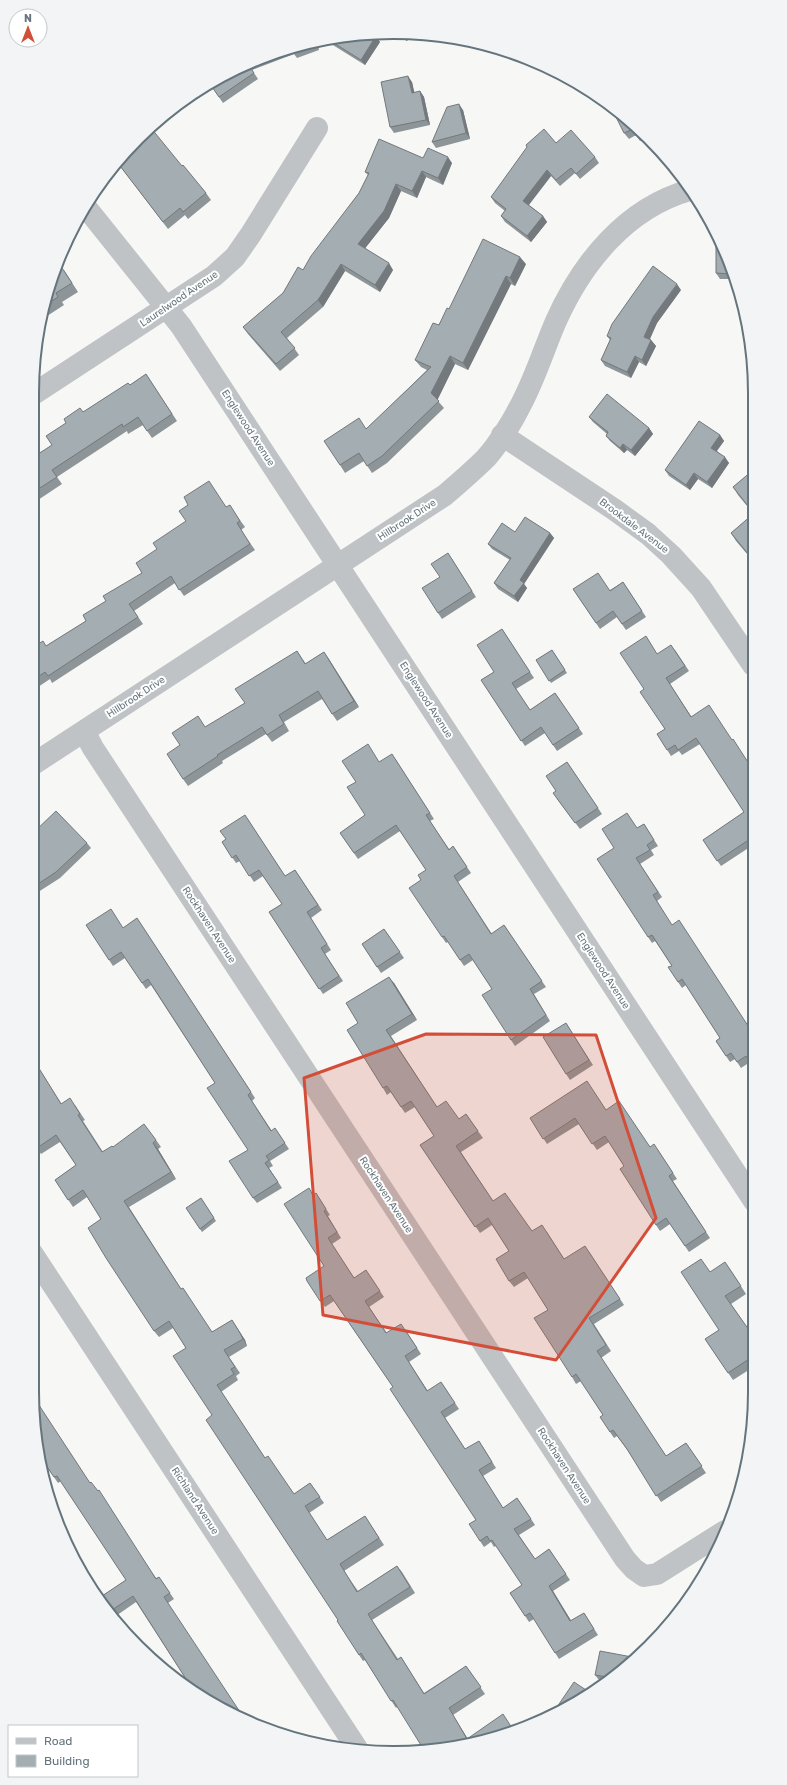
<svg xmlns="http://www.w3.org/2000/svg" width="787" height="1785" font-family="Rubik,sans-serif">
<rect width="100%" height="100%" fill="#f7f7f5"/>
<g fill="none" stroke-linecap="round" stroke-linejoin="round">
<path stroke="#bfc3c6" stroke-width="22" d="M85 206 181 326 754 1201
M32 395 214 276 235 257 251 234 317 128
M502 435 615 510 648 534 671 555 701 588 753 665
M84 731 93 748 625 1559 634 1569 644 1576 657 1574 725 1531
M32 765 445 495C459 483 473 471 486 458 496 447 511 424 518 410 534 382 543 351 556 321 582 263 626 208 690 190
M32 1253 358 1750"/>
</g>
<path fill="#8d9598" d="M370 33 380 42 365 65 328 42 326 40Z
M394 34H411L407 41Z
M316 42 319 50 297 58 294 54 252 70 258 79 223 103 210 84 234 69 300 44Z
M412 82 414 93 420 91 424 97 430 125 394 133 390 127Z
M613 107 645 139 640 141 636 135 629 139 624 133Z
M463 110 470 139 436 148 432 142Z
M556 143 595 157 599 163 580 179 575 173 560 186 551 176 529 205 543 216 547 222 531 242 505 222 501 216 505 211 495 203 491 197Z
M122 155 182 166 206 193 211 200 188 219 185 215 168 229 117 162Z
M423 158 452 163 443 185 426 177 417 198 401 191 389 218 365 248 393 270 380 292 345 271 323 307 287 338 299 355 280 371 248 334 243 327 283 293 303 270 359 193 368 175 365 172Z
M727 255 734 279H720L716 273Z
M526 264 515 286 511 284 468 370 455 364 437 400 444 408 387 463 372 473 364 461 345 473 340 465 367 429 427 370 421 367 415 360 449 309Z
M64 270 78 292 62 302 64 305 44 318 51 277Z
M681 290 657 323 650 339 651 340 656 346 646 366 639 362 631 378 605 366 601 360 610 340 607 336Z
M146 374 177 421 152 438 143 425 128 434 127 431 57 477 62 484 32 504V458L52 445 83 412 130 385Z
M589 417 649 428 653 434 635 456 627 450 624 453 610 441 606 436 607 434 593 422Z
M720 435 724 441 717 451 729 463 712 488 698 479 690 490 669 476 665 470Z
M752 471V512L738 495 733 487Z
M226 507 234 512 245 527 241 530 255 550 184 596 175 583 134 611 143 624 52 683 50 679 32 691V648L46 646 86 621 106 601Z
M752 515 753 561 736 541 731 533Z
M515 532 550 533 554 538 524 584 527 588 518 602 498 589 494 583 510 560 492 549 488 544Z
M452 559 476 597 442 619 438 613 440 577Z
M623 582 646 617 626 630 617 617 600 629 573 589 610 590Z
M502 629 534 678 516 689 530 710 555 693 583 734 557 751 545 733 525 746 481 680 494 672Z
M552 650 567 673 551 683 536 660Z
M675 650 689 671 670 684 691 716 732 740 753 770V845L721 866 703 840 744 812 700 744 682 755 679 751 671 756 657 734 665 729 644 689 657 654Z
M297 651 306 664 324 652 359 707 337 721 322 699 284 722 289 731 272 742 266 734 222 761 223 763 188 786 183 779 206 727 245 703Z
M396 760 434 819 430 821 449 849 453 846 471 873 458 882 492 934 504 925 546 987 534 994 550 1021 515 1046 511 1040 492 989 473 960 464 966 448 942 446 943 442 937 421 880 426 870 400 831 358 859 340 833 365 815 356 782 379 762Z
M567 762 602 814 580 829 557 799 556 791Z
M245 815 285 876 295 870 322 910 311 918 331 950 325 954 343 981 323 994 269 912 282 904 263 876 254 882 240 861 236 863 222 842 226 839Z
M644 824 658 846 651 850 654 855 640 864 662 897 657 901 750 1062 741 1068 735 1059 730 1062 716 1041 720 1038 686 985 682 988 678 982 672 966 655 941 652 943 648 937 614 848 637 828Z
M32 834 87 843 91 848 60 878 32 896Z
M137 918 255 1098 252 1101 272 1131 279 1134 289 1149 270 1161 273 1166 269 1168 282 1188 257 1203 253 1198 248 1150 215 1083 151 985 146 989 125 958 113 966 86 925 123 928Z
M384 929 404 958 381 973 362 944Z
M394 983 417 1020 391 1036 437 1107 459 1119 466 1114 483 1138 461 1152 493 1201 532 1231 547 1232 564 1259 589 1252 624 1305 594 1324 611 1351 601 1358 666 1456 686 1443 706 1473 661 1502 628 1451 617 1436 614 1438 610 1432 603 1415 581 1381 576 1384 572 1377 548 1310 528 1278 514 1287 509 1281V1251L492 1225 480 1233 420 1145 434 1136 415 1107 405 1113 391 1092 387 1095 383 1088 358 1023Z
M566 1023 593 1065 570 1080 566 1074Z
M62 1104 75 1105 85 1120 83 1121 103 1152 113 1147 156 1140 161 1147 158 1149 176 1179 129 1207 181 1289 212 1332 232 1320 245 1340 247 1346 229 1357 240 1373 236 1376 238 1380 221 1392 265 1458 294 1494 310 1483 324 1503 309 1513 327 1540 365 1516 384 1545 344 1571 358 1591 397 1566 402 1572 415 1593 372 1620 398 1659 401 1657 424 1693 466 1666 485 1694 453 1715 467 1738 464 1746 398 1706 396 1708 365 1660 363 1661 359 1655 338 1620 212 1415 186 1348 173 1328 159 1337 154 1331 101 1219 87 1197 73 1207 55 1180 76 1165 60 1142 41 1154 37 1148 36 1119Z
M606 1110 650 1147 658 1150 677 1179 673 1181 710 1238 689 1252 670 1224 660 1231 656 1225 624 1166 609 1142 597 1150 579 1124 547 1144 530 1118Z
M316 1193 330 1215 328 1216 341 1238 332 1244 354 1278 370 1276 384 1297 369 1307 387 1333 405 1329 421 1354 409 1362 428 1391 441 1382 459 1409 445 1418 465 1449 483 1447 496 1468 483 1476 503 1508 517 1498 535 1525 519 1535 535 1559 549 1549 570 1580 553 1591 571 1621 584 1613 598 1635 559 1659 534 1619 529 1622 510 1593 522 1585 496 1546 494 1547 491 1542 484 1547 480 1541 476 1520 393 1387 334 1301 325 1307 320 1301 324 1266 314 1195Z
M201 1198 216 1221 202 1232 186 1208Z
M730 1269 746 1294 731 1304 749 1330 755 1326V1366L733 1380 705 1339 719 1330 710 1272Z
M43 1461 90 1483 156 1578 159 1577 174 1599 168 1603 186 1679 136 1602 113 1618 99 1598 126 1580 61 1481 58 1483Z
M632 1657 603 1681 599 1680 595 1675Z"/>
<path fill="#73797c" d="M404 34H411L407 41 403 36Z
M376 36 380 42 365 65 361 60Z
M314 42H316L319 50 315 44Z
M408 76 412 82 416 99 412 93Z
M420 91 424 97 430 125 426 120Z
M459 104 463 110 470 139 466 133Z
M448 157 452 163 443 185 438 178Z
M547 170 551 176 527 207 523 201Z
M422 171 426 177 417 198 412 191Z
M396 184 401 191 389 218 363 251 358 244Z
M543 216 547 222 531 242 527 236Z
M520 257 526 264 515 286 510 278Z
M389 263 393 270 380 292 375 285Z
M341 264 345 271 323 307 318 300Z
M506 276 511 284 468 370 463 363Z
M677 284 681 290 657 323 648 343 644 337 653 317Z
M651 340 656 346 646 366 642 360Z
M450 356 455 364 437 401 431 393Z
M635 356 639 362 631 378 627 372Z
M649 428 653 434 635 456 631 450Z
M720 435 724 441 715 453 711 448Z
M623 444 627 450 624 453 620 448Z
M725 457 729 463 712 488 707 482Z
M694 473 698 479 690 490 686 485Z
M550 533 554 538 524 584 527 588 518 602 514 596 520 580Z
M324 652 329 659 359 707 354 701Z
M389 977 394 983 417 1020 412 1014Z
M32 1057 66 1111 61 1104Z
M153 1143 158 1149 176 1179 171 1172Z
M232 1320 245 1340 247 1346 243 1339Z
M549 1586 553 1591 575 1627 570 1621Z
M449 1708 453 1715 471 1744 467 1739Z"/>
<path fill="#a4adb1" stroke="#73797c" d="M371 33 376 36 361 60 329 40Z
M314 42 315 44 293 52 292 48 248 64 254 73 219 97 210 84 234 69 300 44Z
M408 76 412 93 420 91 426 120 390 127 381 82Z
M459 104 466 133 432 142 447 107Z
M610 105 613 107 640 133 636 136 633 129 624 133Z
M151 128 182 166 183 165 206 193 183 212 180 208 163 222 117 162 122 155Z
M544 129 556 143 571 130 595 157 576 174 571 168 556 180 547 170 523 201 543 216 527 236 501 216 506 209 491 197 527 147 526 145Z
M379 139 423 158 428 148 448 157 438 178 422 171 412 191 396 184 384 211 358 244 389 263 375 285 341 264 318 300 281 332 295 348 276 364 243 327 283 293 298 267 303 270 311 256 359 193 369 173 365 172Z
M483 239 520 257 510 278 506 276 463 363 450 356 431 393 439 401 382 456 367 466 359 453 340 465 324 441 359 418 366 429 431 367 415 360 433 323 439 325 447 308 449 309Z
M716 241H719L727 255 732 274 716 273Z
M58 262 72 283 56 293 58 297 47 304 51 277Z
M653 266 677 284 653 317 644 337 651 340 642 360 635 356 627 372 601 360 611 338 607 336 612 324Z
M146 374 172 414 147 431 138 417 123 427 122 424 52 470 57 477 32 493V458L52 445 46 436 66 423 64 419 80 408 83 412 128 383 130 385Z
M607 394 649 428 631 450 623 444 620 448 606 436 608 432 589 417Z
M699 421 720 435 711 448 725 457 707 482 694 473 686 485 665 470Z
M752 471V511L733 487Z
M209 481 226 507 230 505 240 521 237 523 250 544 179 590 171 576 129 604 138 617 48 676 45 672 32 681V648L43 641 46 646 86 621 83 615 106 601 103 596 142 573 136 563 157 549 153 543 186 521 179 511 188 505 184 497Z
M752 515 753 560 731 533Z
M525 517 550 533 520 580 524 583 514 596 494 583 511 558 488 544 502 523 515 532Z
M448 553 472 591 438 613 422 588 440 577 431 564Z
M598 573 610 591 623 582 642 611 622 624 613 611 596 623 573 589Z
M502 629 530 672 512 683 530 710 555 693 579 728 553 745 541 727 521 741 481 680 494 672 477 645Z
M646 636 657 654 671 645 685 666 666 678 691 717 709 705 732 740 733 739 753 770V838V837L717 861 703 840 744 812 696 738 678 750 675 745 667 750 657 734 665 729 640 692 644 689 620 653Z
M552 650 565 670 549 681 536 660Z
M297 651 305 664 324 652 354 701 332 714 318 691 279 715 284 724 267 735 262 727 217 755 218 756 183 779 167 754 180 745 172 733 198 716 205 727 245 703 235 689Z
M368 744 379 762 392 754 430 813 426 815 449 850 453 846 467 867 454 876 491 934 504 925 542 981 530 989 546 1015 511 1040 482 995 492 989 469 954 460 960 444 936 442 937 409 888 421 880 418 875 426 870 396 825 354 853 340 833 365 815 347 787 356 782 342 761Z
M567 762 598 808 575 823 553 793 556 791 546 776Z
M56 811 87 843 56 872 32 888V834Z
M627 813 637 828 644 824 654 840 647 845 650 850 636 858 658 892 653 895 672 925 679 920 754 1035V1068L746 1056 737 1062 731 1053 726 1056 716 1041 720 1038 682 979 678 982 668 967 672 966 652 935 648 937 597 859 614 848 602 829Z
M245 815 285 876 295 870 318 905 307 912 327 944 321 948 339 976 319 989 269 912 282 904 259 870 249 876 236 855 232 858 222 842 226 839 220 831Z
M111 909 123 928 137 918 251 1092 248 1095 271 1131 275 1128 285 1143 266 1156 269 1160 265 1163 278 1182 253 1198 229 1161 248 1150 207 1088 215 1083 148 979 142 983 121 952 109 960 86 925Z
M384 929 400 952 377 967 362 944Z
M389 977 412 1014 386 1030 437 1107 446 1101 459 1119 466 1114 478 1131 456 1146 493 1201 505 1193 532 1231 542 1225 564 1259 585 1246 620 1299 589 1318 606 1345 597 1351 666 1456 686 1443 702 1466 656 1496 627 1449 613 1430 610 1432 600 1417 603 1415 576 1374 572 1377 534 1318 548 1310 524 1272 509 1281 496 1259 509 1251 488 1218 475 1227 420 1145 434 1136 411 1101 401 1107 387 1086 383 1088 347 1030 358 1023 346 1003Z
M566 1023 589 1060 566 1074 543 1037Z
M32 1057 61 1104 70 1098 80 1114 78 1115 102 1152 112 1146 113 1147 144 1124 156 1140 153 1143 171 1172 124 1201 181 1289 183 1288 212 1332 232 1320 240 1333 243 1339 224 1350 235 1367 231 1369 234 1374 217 1385 265 1458 268 1456 294 1494 310 1483 320 1497 305 1506 327 1540 365 1516 379 1538 340 1564 357 1592 397 1566 410 1587 368 1614 397 1660 401 1657 424 1694 466 1666 481 1687 449 1708 467 1739 503 1714 512 1728 464 1746 424 1750 393 1700 391 1701 361 1653 359 1655 337 1621 338 1620 206 1420 212 1415 173 1356 186 1348 169 1321 154 1331 106 1258 88 1228 101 1219 83 1190 68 1200 55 1180 76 1165 56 1135 37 1148 32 1140V1121L36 1119 32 1113Z
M587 1081 606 1110 619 1101 650 1147 654 1144 673 1173 669 1176 706 1232 685 1246 666 1218 656 1225 620 1169 624 1166 605 1136 592 1144 575 1118 543 1139 530 1118Z
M309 1188 313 1195 316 1193 326 1209 324 1211 337 1232 328 1238 354 1278 366 1270 380 1291 365 1301 386 1333 401 1324 417 1348 405 1356 427 1391 441 1382 455 1403 441 1412 465 1449 479 1441 492 1462 479 1470 503 1508 517 1498 531 1519 514 1529 535 1559 549 1549 566 1574 549 1586 570 1621 584 1613 594 1629 555 1653 530 1613 525 1616 510 1593 522 1585 492 1540 490 1541 487 1536 480 1541 469 1524 476 1520 390 1389 393 1387 330 1295 320 1301 307 1281 306 1278 324 1266 284 1204Z
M201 1198 214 1218 200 1229 186 1208Z
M701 1259 710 1272 725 1262 741 1286 725 1296 749 1330 755 1326V1355L728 1373 705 1339 719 1330 681 1272Z
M33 1396 90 1483 91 1482 98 1491 99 1490 156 1579 159 1577 170 1593 164 1597 242 1715 213 1705 184 1681 186 1679 133 1596 109 1612 99 1598 126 1580 57 1476 54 1477 43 1461Z
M754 1396 753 1405 749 1401Z
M600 1651 632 1657 607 1677 595 1675Z
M574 1682 589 1692 574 1705 561 1710 557 1707Z"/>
<path fill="#d34e39" fill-opacity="0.2" stroke="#d34e39" stroke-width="3" stroke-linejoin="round" d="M426 1034 596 1035 656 1218 556 1360 323 1315 304 1078Z"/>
<g text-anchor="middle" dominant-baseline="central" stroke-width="4" stroke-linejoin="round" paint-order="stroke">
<g font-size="10" fill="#65757d" stroke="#fff">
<text transform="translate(179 299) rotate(-34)">Laurelwood Avenue</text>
<text transform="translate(248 428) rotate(57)">Englewood Avenue</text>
<text transform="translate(407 520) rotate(-33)">Hillbrook Drive</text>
<text transform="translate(634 526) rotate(37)">Brookdale Avenue</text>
<text transform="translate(136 697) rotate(-33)">Hillbrook Drive</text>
<text transform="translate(426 700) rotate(57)">Englewood Avenue</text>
<text transform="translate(209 925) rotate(57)">Rockhaven Avenue</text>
<text transform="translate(603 971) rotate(57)">Englewood Avenue</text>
<text transform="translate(386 1195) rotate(57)">Rockhaven Avenue</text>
<text transform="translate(564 1466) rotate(57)">Rockhaven Avenue</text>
<text transform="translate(195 1501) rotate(57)">Richland Avenue</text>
</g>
</g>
<path d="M0 0H787V1785H0ZM393 39H394A354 354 0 0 1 748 393V1392A354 354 0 0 1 394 1746H393A354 354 0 0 1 39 1392V393A354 354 0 0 1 393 39Z" fill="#f3f4f5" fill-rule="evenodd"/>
<path fill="none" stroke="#65757d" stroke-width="2" d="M393 39H394A354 354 0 0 1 748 393V1392A354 354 0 0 1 394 1746H393A354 354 0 0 1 39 1392V393A354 354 0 0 1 393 39Z"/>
<rect x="8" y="1725" width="130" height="52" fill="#ffffff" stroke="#c1c8cb"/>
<rect x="16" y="1738" width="20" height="6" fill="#bfc3c6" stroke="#c1c8cb"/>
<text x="44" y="1745" font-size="12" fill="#65757d">Road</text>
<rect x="16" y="1755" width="20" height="12" fill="#a4adb1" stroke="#c1c8cb"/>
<text x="44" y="1765" font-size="12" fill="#65757d">Building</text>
<g transform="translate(28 28)"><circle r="19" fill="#ffffff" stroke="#c1c8cb"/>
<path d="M0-3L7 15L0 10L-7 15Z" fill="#d34e39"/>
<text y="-6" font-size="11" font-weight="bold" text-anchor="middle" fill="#65757d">N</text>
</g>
</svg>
